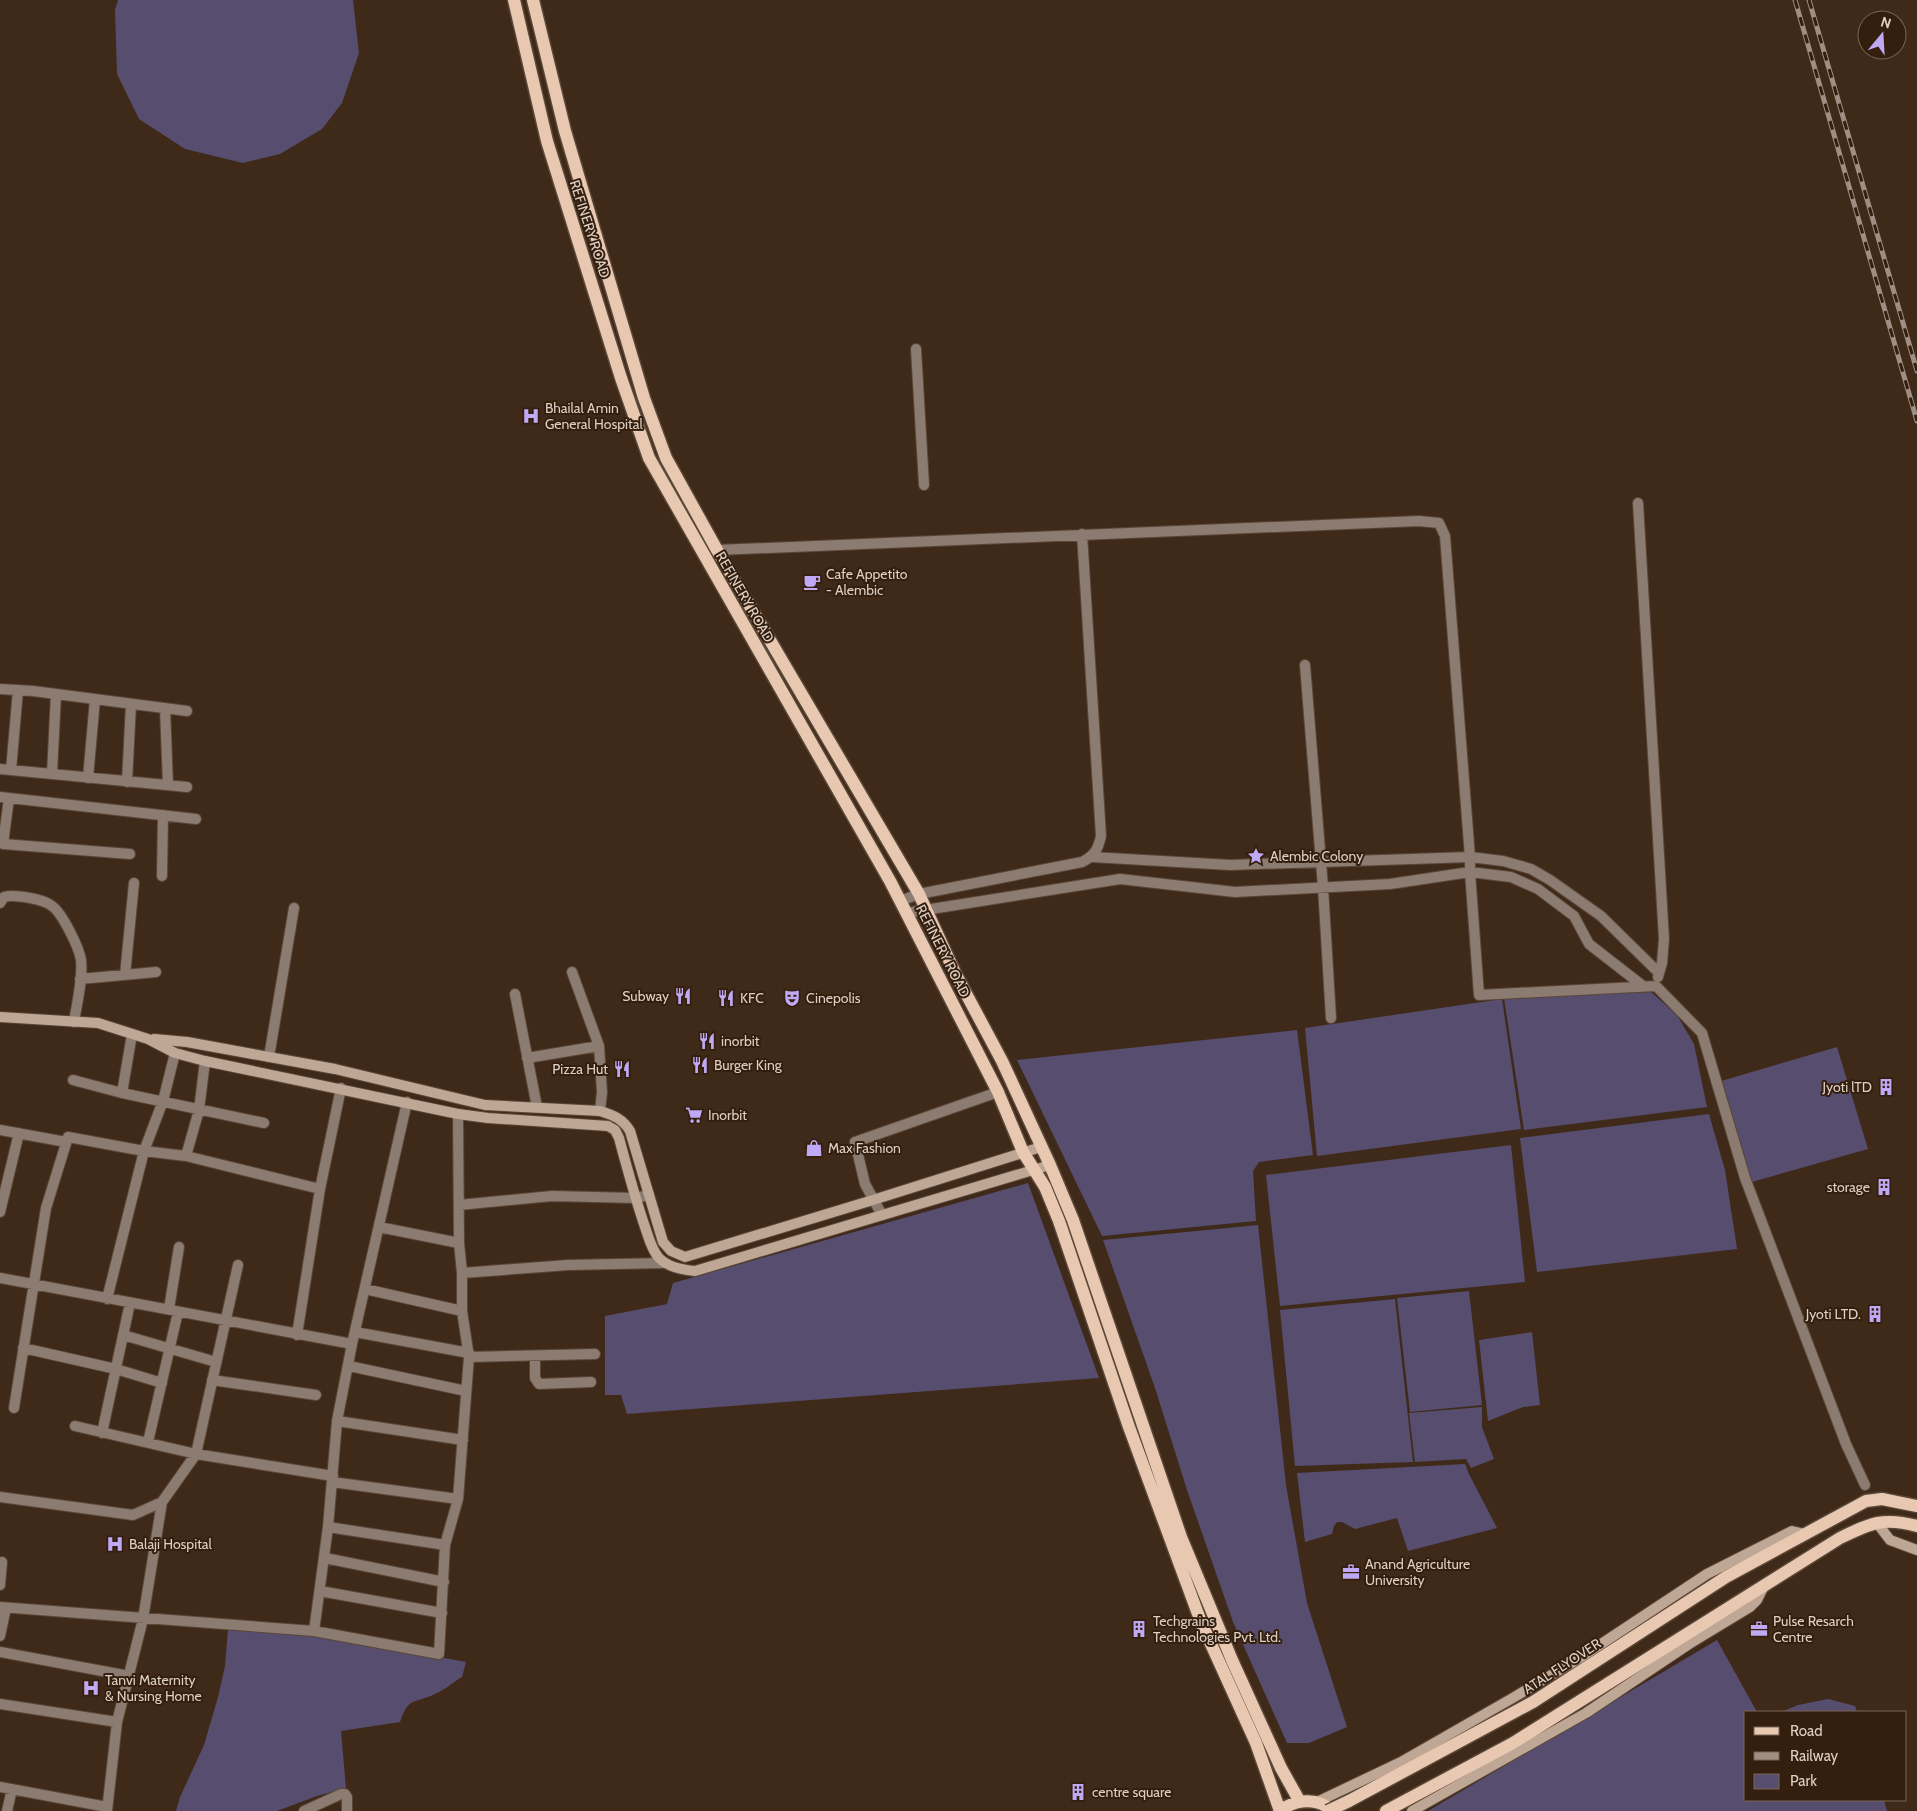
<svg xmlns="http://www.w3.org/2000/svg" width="1917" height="1811" font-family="Cabin,sans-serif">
<rect width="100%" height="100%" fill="#3f2919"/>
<path fill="#574d6e" d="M118 0H353L359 53 342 103 322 129 280 154 243 163 185 149 139 119 117 74 115 10Z
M1651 992 1677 1015 1694 1044 1707 1107 1524 1130 1504 998Z
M1502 999 1521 1129 1317 1156 1305 1028Z
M1297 1030 1313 1155 1259 1162 1253 1171 1256 1221 1102 1236 1017 1060Z
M1837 1047 1868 1149 1752 1182 1721 1081Z
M1709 1114 1725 1170 1737 1249 1537 1272 1520 1138Z
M1511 1145 1525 1282 1280 1306 1266 1175Z
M1028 1183 1099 1378 627 1414 621 1395H605V1316L667 1304 673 1283Z
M1258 1225 1286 1485 1307 1603 1347 1727 1309 1743H1287L1233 1622 1187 1490 1155 1388 1103 1240Z
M1469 1291 1482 1405 1410 1412 1397 1298Z
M1395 1299 1413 1462 1295 1466 1280 1310Z
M1532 1332 1540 1405 1523 1407 1488 1421 1479 1340Z
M1482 1407V1427L1494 1459 1471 1468 1466 1459 1415 1462 1409 1413Z
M1465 1464 1469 1474 1497 1528 1408 1551 1397 1518 1355 1529 1342 1522H1337L1334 1526 1332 1534 1305 1542 1297 1473Z
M228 1629 314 1634 466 1662 462 1677C453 1682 445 1690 435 1694 414 1704 409 1696 400 1722L341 1731 346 1788 317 1796 277 1811H176L180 1797 204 1745 218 1697 225 1666Z
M1717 1640 1757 1712H1746V1800H1884L1887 1811H1428Z
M1828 1699 1855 1706 1857 1712H1781L1798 1705Z"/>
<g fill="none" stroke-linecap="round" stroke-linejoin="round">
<g stroke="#5b4738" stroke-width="12">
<path id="street" d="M916 349 924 485
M1638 503 1664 939 1662 963 1658 977
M717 550 1419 521 1439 523 1445 536 1470 857V872L1479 995 1656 986 1702 1033 1745 1178 1846 1444 1865 1485
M1305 665 1323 887 1331 1018
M0 689 33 691 187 711
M165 708 168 785
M0 769 187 787
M11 770 18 690
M52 774 56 694
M88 778 95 699
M127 782 131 704
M0 797 196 819
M9 798 3 844 130 854
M1092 857 1230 865 1470 857 1503 861 1531 869 1550 880 1601 916 1659 973
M162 876 163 815
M900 901 919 894 1082 862C1094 856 1098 850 1101 836L1082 534
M0 903 4 897C14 894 44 899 52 906 62 913 79 947 81 960 83 980 77 1002 74 1022
M906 913 1120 879 1235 892 1390 884 1470 872 1511 877 1538 889 1574 916 1589 944 1643 986
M572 972 599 1046 602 1092 600 1111
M125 975 134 883
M80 979 156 972
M515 994 537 1107
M269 1057 294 908
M527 1058 599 1046
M73 1080 122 1093 264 1123
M122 1093 132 1034
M0 1130 66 1142
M186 1156 199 1110 205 1061
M459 1205 552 1196 635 1198 649 1195
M0 1212 19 1133
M882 1215 865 1184 855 1142 998 1092
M379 1227 459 1243
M462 1273 568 1265 665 1263
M0 1278 352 1344
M365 1289 462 1311
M107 1299 144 1151 163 1101 175 1053
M169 1309 179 1247
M355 1332 469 1353
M123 1335 216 1362
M297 1335 320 1189 341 1088
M23 1348 116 1369 162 1383
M535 1356V1378L539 1384 591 1382
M469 1357 595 1354
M349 1366 466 1391
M212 1380 316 1395
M14 1408 46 1208 68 1137 144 1151 186 1156 320 1189
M337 1421 463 1440
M75 1426 196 1454 238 1265
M102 1433 130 1303
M148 1442 178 1312
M332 1482 458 1499
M0 1497 133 1515 162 1502 196 1454 333 1476
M328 1527 445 1545
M325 1558 444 1582
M0 1585 2 1562
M320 1591 442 1613
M0 1607 314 1631 439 1654 445 1545 458 1499 469 1357 462 1311V1273L459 1243 458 1114
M314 1631 328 1527 337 1421 352 1344 407 1102
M0 1636 6 1608
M0 1652 129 1676
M0 1704 117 1722
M0 1787 107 1807
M7 1811 12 1789
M107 1811 117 1722 143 1619 162 1502
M304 1811 341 1794H345L347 1797V1811"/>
</g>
<g stroke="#5b4738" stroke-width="12">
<path id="secondary" d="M0 1017 98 1023 148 1039 175 1053 205 1061 458 1114 488 1118 608 1126 615 1130 619 1138C627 1168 635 1198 645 1227 649 1238 651 1249 659 1258 668 1267 683 1270 695 1271L1050 1165
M154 1039 187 1042 335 1069 485 1105 600 1111C613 1115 623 1119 630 1131L663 1242 671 1251 685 1257 873 1200 1041 1147
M1877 1523 1890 1540 1917 1550
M1317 1802 1401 1762 1511 1699 1580 1658 1707 1574 1792 1531 1805 1534
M1412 1811 1586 1713 1689 1644 1750 1607 1757 1600 1763 1588"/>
</g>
<g stroke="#5b4738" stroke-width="15">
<path id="primary" d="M514 0 547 141 621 378 649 458 890 881 998 1092 1023 1152 1045 1187 1059 1221 1129 1427 1201 1622 1256 1743 1280 1811
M533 0 565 131 644 398 666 458 717 550 919 894 955 973 1002 1061 1050 1165 1073 1220 1181 1537 1232 1660 1281 1768 1300 1802
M1349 1801 1533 1702 1726 1577 1866 1501 1882 1499 1917 1506
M1280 1811C1295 1799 1318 1797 1332 1811
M1386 1811 1513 1743 1840 1538C1870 1523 1884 1517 1917 1526"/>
</g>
<use href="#street" stroke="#8b7b70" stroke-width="10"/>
<use href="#secondary" stroke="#bfa795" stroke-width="10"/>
<use href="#primary" stroke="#e8c8b1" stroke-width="12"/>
<g stroke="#9f8e81" stroke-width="5">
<path id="rail" d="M1795 0 1917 421
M1809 0 1917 371"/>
</g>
<use href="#rail" stroke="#341f0f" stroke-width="3" stroke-dasharray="9" stroke-linecap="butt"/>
<g stroke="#5b4738" stroke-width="15" stroke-linecap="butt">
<path id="primary-bridge" d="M1328 1811 1349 1801"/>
</g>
<use href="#primary-bridge" stroke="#e8c8b1" stroke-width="12"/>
</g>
<defs>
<g id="hospital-bare" transform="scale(1.35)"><path d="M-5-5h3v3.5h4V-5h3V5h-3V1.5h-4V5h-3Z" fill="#bfa9f4" stroke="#341f0f" stroke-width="2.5" paint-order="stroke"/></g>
<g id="cafe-bare" transform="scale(1.35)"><path d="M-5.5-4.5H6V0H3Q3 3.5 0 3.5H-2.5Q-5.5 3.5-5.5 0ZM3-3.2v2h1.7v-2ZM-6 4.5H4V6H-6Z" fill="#bfa9f4" stroke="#341f0f" stroke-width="2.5" paint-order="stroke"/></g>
<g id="sight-bare" transform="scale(1.35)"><path d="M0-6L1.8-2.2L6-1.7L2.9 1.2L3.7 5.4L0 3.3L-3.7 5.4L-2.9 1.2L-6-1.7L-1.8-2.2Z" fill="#bfa9f4" stroke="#341f0f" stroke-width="2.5" paint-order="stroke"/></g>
<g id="restaurant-bare" transform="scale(1.35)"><path d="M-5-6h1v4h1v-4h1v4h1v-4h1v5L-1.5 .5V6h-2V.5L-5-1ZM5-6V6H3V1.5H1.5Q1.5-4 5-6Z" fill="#bfa9f4" stroke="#341f0f" stroke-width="2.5" paint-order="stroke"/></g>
<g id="theatre-bare" transform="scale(1.35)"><path d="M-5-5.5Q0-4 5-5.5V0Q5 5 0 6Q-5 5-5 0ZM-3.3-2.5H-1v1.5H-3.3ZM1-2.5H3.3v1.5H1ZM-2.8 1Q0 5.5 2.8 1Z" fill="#bfa9f4" stroke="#341f0f" stroke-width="2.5" paint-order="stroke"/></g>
<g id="building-bare" transform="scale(1.35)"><path d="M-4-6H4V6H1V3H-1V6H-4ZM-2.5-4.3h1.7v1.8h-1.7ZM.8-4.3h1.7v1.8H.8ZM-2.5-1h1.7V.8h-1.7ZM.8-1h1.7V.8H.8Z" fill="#bfa9f4" stroke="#341f0f" stroke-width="2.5" paint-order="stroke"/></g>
<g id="supermarket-bare" transform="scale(1.35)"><path d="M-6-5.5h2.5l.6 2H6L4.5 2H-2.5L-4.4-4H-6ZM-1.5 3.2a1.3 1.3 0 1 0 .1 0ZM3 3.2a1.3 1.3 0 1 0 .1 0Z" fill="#bfa9f4" stroke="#341f0f" stroke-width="2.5" paint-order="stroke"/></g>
<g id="shop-bare" transform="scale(1.35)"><path d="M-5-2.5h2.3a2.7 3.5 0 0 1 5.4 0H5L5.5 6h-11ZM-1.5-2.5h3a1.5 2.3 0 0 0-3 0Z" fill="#bfa9f4" stroke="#341f0f" stroke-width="2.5" paint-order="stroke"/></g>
<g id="office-bare" transform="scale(1.35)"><path d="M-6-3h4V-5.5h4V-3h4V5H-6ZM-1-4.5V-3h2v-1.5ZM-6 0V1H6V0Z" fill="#bfa9f4" stroke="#341f0f" stroke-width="2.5" paint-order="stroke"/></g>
</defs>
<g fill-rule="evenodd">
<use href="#hospital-bare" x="531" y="416"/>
<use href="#cafe-bare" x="812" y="582"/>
<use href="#sight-bare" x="1256" y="856"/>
<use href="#restaurant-bare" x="683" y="996"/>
<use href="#restaurant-bare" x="726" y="998"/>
<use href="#theatre-bare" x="792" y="998"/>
<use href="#restaurant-bare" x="707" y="1041"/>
<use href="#restaurant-bare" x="700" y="1065"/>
<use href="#restaurant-bare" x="622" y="1069"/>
<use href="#building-bare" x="1886" y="1087"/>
<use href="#supermarket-bare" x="694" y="1115"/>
<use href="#shop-bare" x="814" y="1148"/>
<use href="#building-bare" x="1884" y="1187"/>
<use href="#building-bare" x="1875" y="1314"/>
<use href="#hospital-bare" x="115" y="1544"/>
<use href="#office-bare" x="1351" y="1572"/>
<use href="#building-bare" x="1139" y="1629"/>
<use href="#office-bare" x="1759" y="1629"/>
<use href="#hospital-bare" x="91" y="1688"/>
<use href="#building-bare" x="1078" y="1792"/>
</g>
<g text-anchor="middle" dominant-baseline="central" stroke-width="4" stroke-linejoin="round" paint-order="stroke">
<g font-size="14" fill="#ddcfc4" stroke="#341f0f">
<text transform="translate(590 229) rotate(72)">REFINERY ROAD</text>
<text transform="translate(745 597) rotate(60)">REFINERY ROAD</text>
<text transform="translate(943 951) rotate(63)">REFINERY ROAD</text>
<text transform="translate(1562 1666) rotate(-33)">ATAL FLYOVER</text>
</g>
<g font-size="14" fill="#ddcfc4" stroke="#341f0f" text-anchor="start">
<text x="545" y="408">Bhailal Amin<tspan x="545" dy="16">General Hospital</tspan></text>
<text x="826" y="574">Cafe Appetito<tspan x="826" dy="16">- Alembic</tspan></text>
<text x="1270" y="856">Alembic Colony</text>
<text x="669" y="996" text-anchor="end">Subway</text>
<text x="740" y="998">KFC</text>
<text x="806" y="998">Cinepolis</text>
<text x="721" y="1041">inorbit</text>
<text x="714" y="1065">Burger King</text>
<text x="608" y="1069" text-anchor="end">Pizza Hut</text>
<text x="1872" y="1087" text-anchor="end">Jyoti lTD</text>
<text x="708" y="1115">Inorbit</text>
<text x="828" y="1148">Max Fashion</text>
<text x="1870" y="1187" text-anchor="end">storage</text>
<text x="1861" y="1314" text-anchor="end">Jyoti LTD.</text>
<text x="129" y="1544">Balaji Hospital</text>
<text x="1365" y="1564">Anand Agriculture<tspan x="1365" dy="16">University</tspan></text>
<text x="1153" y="1621">Techgrains<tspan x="1153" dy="16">Technologies Pvt. Ltd.</tspan></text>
<text x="1773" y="1621">Pulse Resarch<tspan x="1773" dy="16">Centre</tspan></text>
<text x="105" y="1680">Tanvi Maternity<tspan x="105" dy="16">&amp; Nursing Home</tspan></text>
<text x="1092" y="1792">centre square</text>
</g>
</g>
<rect x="1744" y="1711" width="162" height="90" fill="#341f0f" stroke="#786557"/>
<rect x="1754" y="1727" width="25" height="8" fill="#e8c8b1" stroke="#786557"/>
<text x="1790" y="1736" font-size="15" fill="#ddcfc4">Road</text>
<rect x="1754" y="1752" width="25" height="8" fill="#9f8e81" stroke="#786557"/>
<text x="1790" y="1761" font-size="15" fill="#ddcfc4">Railway</text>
<rect x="1754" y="1774" width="25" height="15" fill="#574d6e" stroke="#786557"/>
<text x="1790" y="1786" font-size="15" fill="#ddcfc4">Park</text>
<g transform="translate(1882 35) rotate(18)"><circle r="24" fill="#341f0f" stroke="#786557"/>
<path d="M0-4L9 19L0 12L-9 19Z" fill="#bfa9f4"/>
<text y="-8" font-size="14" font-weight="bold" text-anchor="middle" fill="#ddcfc4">N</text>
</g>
</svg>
